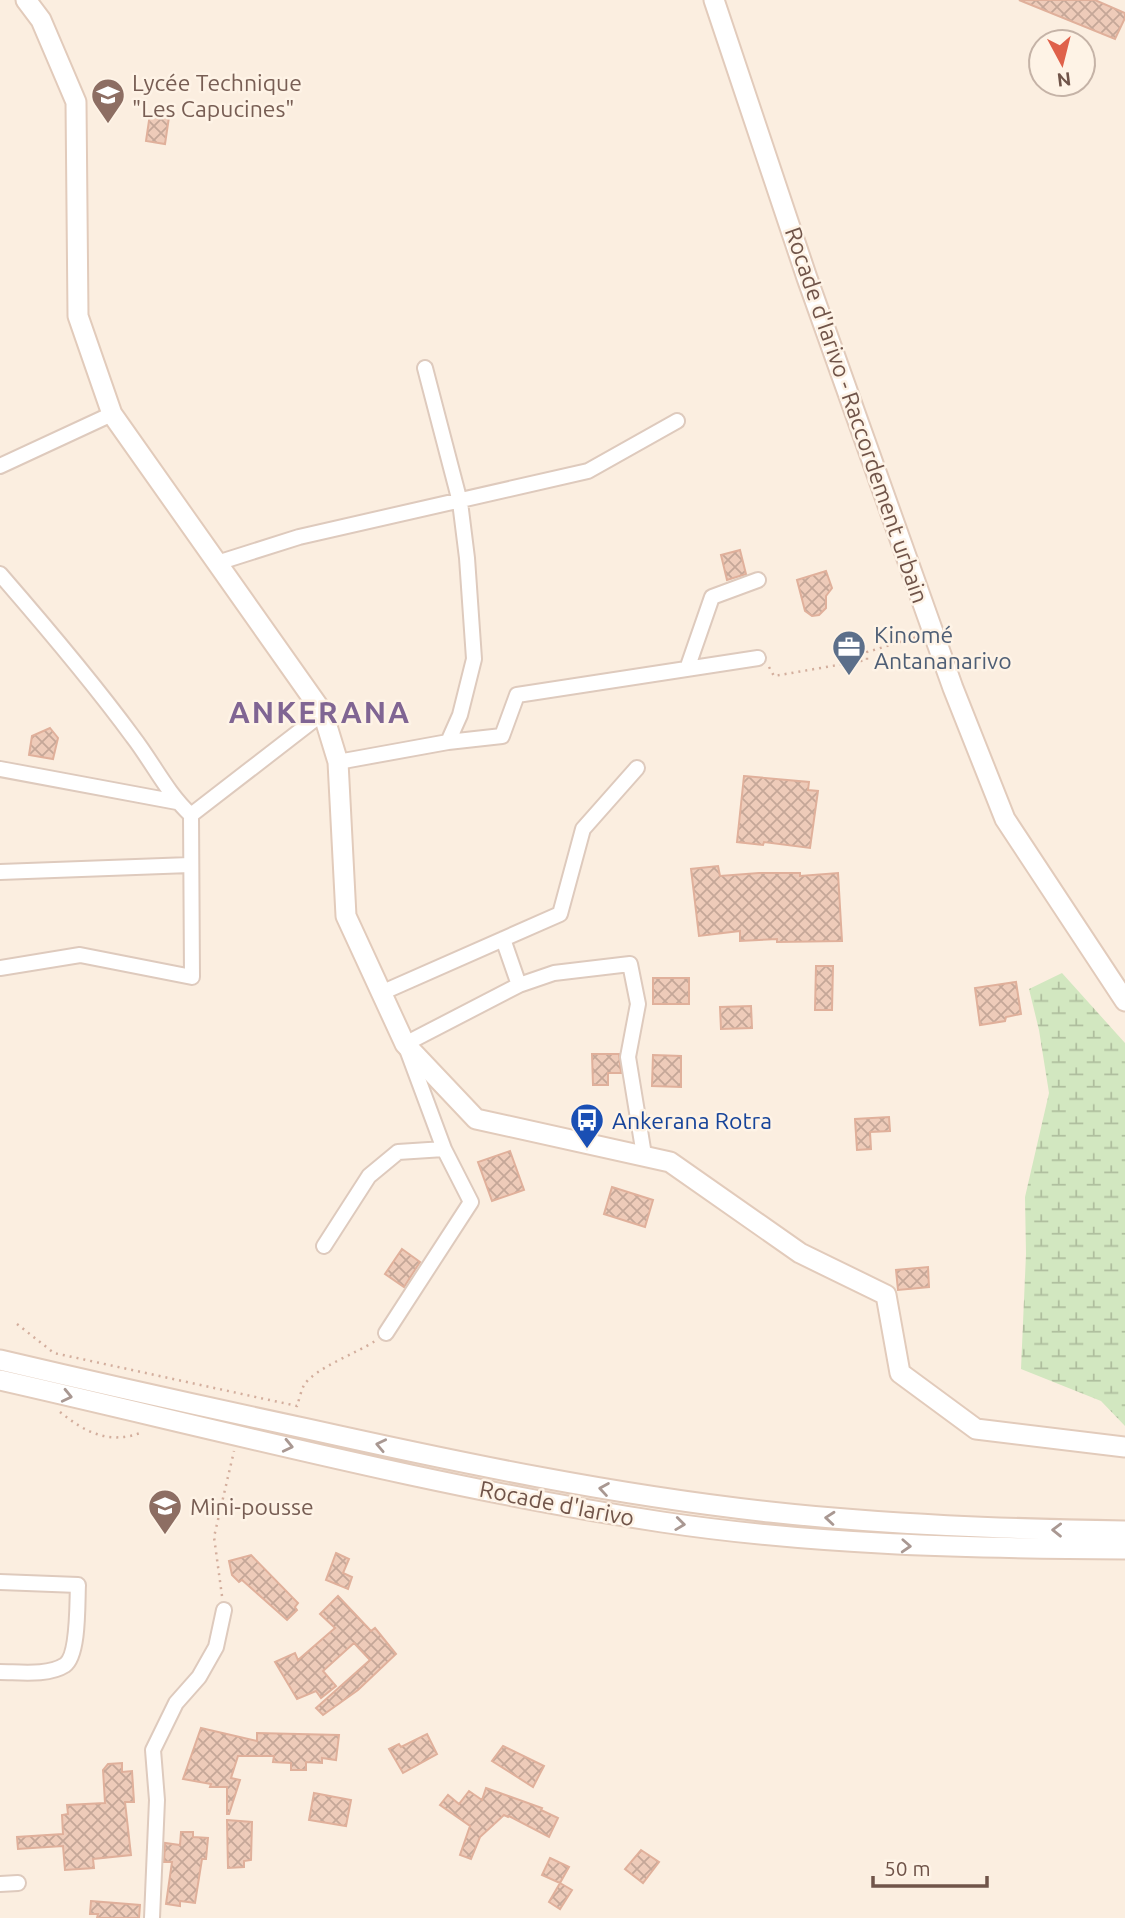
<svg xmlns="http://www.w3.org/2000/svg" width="1125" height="1918" font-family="Ubuntu,sans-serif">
<defs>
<pattern id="wetland-marsh" width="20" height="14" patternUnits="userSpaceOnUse" patternTransform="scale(1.75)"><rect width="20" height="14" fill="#d2e7c0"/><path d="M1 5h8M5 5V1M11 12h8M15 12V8" fill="none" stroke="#afbe9e"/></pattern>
<pattern id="building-cross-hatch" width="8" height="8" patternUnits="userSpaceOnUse" patternTransform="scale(1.75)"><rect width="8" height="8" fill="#eecbb9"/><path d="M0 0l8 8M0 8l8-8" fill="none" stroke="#c5a798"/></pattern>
</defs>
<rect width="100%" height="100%" fill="#fbeee0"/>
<path fill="url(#wetland-marsh)" d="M1062 973 1125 1043V1426L1101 1401 1021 1369 1026 1254 1025 1197 1049 1093 1039 1030 1029 989Z"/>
<path fill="url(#building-cross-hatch)" stroke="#e0b09b" stroke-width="2" d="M1019 0H1095L1125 13V18L1115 39Z
M150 114 169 117 165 144 146 141Z
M740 550 746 574 727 580 721 555Z
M826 571 832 588 826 596V608L819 615 812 616 805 611 797 580Z
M50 728 58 738 53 759 29 755 32 736Z
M744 776 809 782 808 790 818 791 810 848 764 842 763 845 737 842Z
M718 866 720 876 759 873H800V876L838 873 842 941 777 942V939L740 941V931L699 936 691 869Z
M816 966H833L832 1010H815Z
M653 978H689V1004H653Z
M1016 982 1021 1014 1006 1017 1005 1021 980 1025 975 988Z
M751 1006 752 1028 721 1029 720 1007Z
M592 1054H619L621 1073H608V1085H593Z
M653 1055 681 1056V1087L652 1086Z
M889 1117 890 1131 870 1132 871 1149 857 1150 855 1119Z
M510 1151 524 1190 492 1201 478 1162Z
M612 1187 653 1200 645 1227 604 1214Z
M402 1249 420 1262 404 1287 385 1274Z
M928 1267 929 1287 898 1290 896 1270Z
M336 1553 349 1559 343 1573 352 1577 348 1589 326 1580Z
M251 1555 298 1603 295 1607 297 1610 287 1620 242 1580 239 1582 232 1575 229 1561Z
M338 1596 371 1631 375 1628 396 1654 358 1690 323 1715 316 1708 370 1660 354 1643 323 1671 336 1686 321 1698 316 1691 297 1699 275 1662 295 1653 298 1660 335 1628 320 1614Z
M201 1728 257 1741V1733L339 1735 336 1760 322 1758V1763L306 1762V1770H291V1763L273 1762 274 1756H238L231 1778 240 1780 229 1814H227V1787H210L211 1784 183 1779Z
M427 1734 437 1754 403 1773 389 1749 399 1744 401 1747Z
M503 1746 544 1766 533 1787 492 1761Z
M122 1763V1772L132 1771 134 1802H125L131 1855 93 1859 94 1868 65 1870 63 1846 18 1849 17 1837 63 1834 62 1815 68 1814 67 1805 105 1803 103 1770 108 1764Z
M486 1788 542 1808 541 1810 558 1818 549 1837 509 1816 508 1817 504 1815 480 1837 471 1859 460 1855 470 1826 440 1805 448 1795 459 1804 469 1791 482 1800Z
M314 1793 351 1800 346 1826 309 1820Z
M227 1820 252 1822 251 1860 244 1861V1867L228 1868Z
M181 1832H193V1837L208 1838 206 1859H202L195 1903 180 1901V1906L166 1904 172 1862H164L165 1843 180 1845Z
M641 1850 659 1862 643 1883 625 1869Z
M550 1858 569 1867 560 1883 572 1890 560 1909 549 1902 560 1883 542 1875Z
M91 1901 140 1905 139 1918H97L98 1914H90Z"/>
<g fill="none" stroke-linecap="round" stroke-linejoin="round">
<g stroke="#decabd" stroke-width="18">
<path id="street" d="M0 466 112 414
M217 563 299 537 588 471 677 421
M0 574C46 627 92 681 133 737 153 763 167 793 191 815L192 977 80 955 0 968
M687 669 712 597 758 580
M448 742 502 736 517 695 758 658
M338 762 448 742 460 715 474 659 467 558 460 502 425 368
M0 769 177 802
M191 815 323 713
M0 872 190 865
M519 985 554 973 630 964 638 1004 628 1057 644 1155
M381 993 560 914 583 829 637 768
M324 1246 369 1176 398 1152 444 1149 405 1044 519 985 503 939
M386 1333 471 1202 444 1149
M0 1582 78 1585C77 1602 79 1655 65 1665 48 1676 19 1672 0 1672
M0 1884 18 1883
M152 1918 157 1800 153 1750 176 1703 199 1677 216 1647 224 1610"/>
</g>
<g stroke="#e2cbbb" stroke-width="23">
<path id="secondary" d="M26 0 41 20 76 102 78 316 112 414 323 713 338 762 346 916 405 1044 476 1119 670 1162 800 1253 886 1295 900 1373 976 1429 1125 1447
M714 0 807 278 953 688 1005 819 1125 1001
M0 1360C102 1384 205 1407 308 1429 461 1463 614 1495 770 1512 888 1525 1006 1529 1125 1531
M0 1380C220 1430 439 1488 662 1522 815 1545 970 1548 1125 1549"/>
</g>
<path stroke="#d3ae9d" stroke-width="2.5" stroke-dasharray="2 5" stroke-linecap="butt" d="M769 667 774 676 867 660V652L917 637
M17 1324 54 1353 297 1406C299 1400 301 1391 304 1385 315 1368 357 1353 375 1341
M60 1412C86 1433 110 1445 143 1432
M222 1596 214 1537 234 1451"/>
<use href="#street" stroke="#fff" stroke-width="14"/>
<use href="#secondary" stroke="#fff" stroke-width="19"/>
</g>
<defs><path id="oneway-chevron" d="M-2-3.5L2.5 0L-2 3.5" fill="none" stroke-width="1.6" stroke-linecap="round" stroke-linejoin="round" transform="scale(1.75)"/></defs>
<g stroke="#a99892">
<use href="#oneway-chevron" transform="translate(67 1396) rotate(13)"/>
<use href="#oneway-chevron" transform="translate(381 1445) rotate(-168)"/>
<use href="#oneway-chevron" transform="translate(288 1446) rotate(13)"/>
<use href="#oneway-chevron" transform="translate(604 1489) rotate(-171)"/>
<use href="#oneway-chevron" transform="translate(830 1518) rotate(-175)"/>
<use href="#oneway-chevron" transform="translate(680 1524) rotate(7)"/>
<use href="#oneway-chevron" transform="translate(1057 1530) rotate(-179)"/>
<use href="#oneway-chevron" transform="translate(906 1546) rotate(3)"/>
</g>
<defs>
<g id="school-pin" transform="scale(1.75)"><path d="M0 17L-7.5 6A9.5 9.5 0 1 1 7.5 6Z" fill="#8d6e63" stroke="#fef3e6"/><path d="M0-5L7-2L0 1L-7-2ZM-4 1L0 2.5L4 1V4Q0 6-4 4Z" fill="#fff"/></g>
<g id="office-pin" transform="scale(1.75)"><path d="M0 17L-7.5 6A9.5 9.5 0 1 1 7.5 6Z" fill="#5c6f8a" stroke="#fef3e6"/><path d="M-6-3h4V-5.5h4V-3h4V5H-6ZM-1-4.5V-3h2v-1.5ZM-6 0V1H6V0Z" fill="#fff"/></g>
<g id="bus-pin" transform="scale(1.75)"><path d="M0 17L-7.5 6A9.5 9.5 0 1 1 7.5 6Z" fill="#1a4fb4" stroke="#fef3e6"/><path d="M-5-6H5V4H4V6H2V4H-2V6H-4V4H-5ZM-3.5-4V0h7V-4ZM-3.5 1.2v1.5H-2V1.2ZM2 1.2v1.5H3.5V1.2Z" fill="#fff"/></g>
</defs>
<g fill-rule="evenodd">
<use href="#school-pin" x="108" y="95"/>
<use href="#office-pin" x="849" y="647"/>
<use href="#bus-pin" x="587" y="1120"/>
<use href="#school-pin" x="165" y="1506"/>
</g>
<g text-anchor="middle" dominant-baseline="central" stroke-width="5" stroke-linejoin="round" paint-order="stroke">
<g font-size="23" fill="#785e54" stroke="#fef3e6" text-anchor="start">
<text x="132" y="82">Lycée Technique<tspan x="132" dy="26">"Les Capucines"</tspan></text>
<text x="190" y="1506">Mini-pousse</text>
</g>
<g font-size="23" fill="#705449" stroke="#fef3e6">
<text transform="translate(857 415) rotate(71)">Rocade d'Iarivo - Raccordement urbain</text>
<text transform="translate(557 1503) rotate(11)">Rocade d'Iarivo</text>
</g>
<g font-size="23" fill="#4e5e75" stroke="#fef3e6" text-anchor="start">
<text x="874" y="634">Kinomé<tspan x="874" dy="26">Antananarivo</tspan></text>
</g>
<g font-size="23" fill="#164399" stroke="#fef3e6" text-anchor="start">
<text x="612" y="1120">Ankerana Rotra</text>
</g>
<g font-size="30" font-weight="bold" letter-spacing="2" fill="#806593" stroke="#fef3e6">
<text x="320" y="712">ANKERANA</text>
</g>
</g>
<g transform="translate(1062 63) rotate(173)"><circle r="33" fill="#fef3e6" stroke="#c5b3a7" stroke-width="2"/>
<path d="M0-5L12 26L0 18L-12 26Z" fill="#df614a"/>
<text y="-10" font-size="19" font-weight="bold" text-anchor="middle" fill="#705449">N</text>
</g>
<path d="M873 1876v10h114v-10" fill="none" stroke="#705449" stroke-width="3.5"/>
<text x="884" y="1876" font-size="21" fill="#705449" stroke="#fef3e6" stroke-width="5" paint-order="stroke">50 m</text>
</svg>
